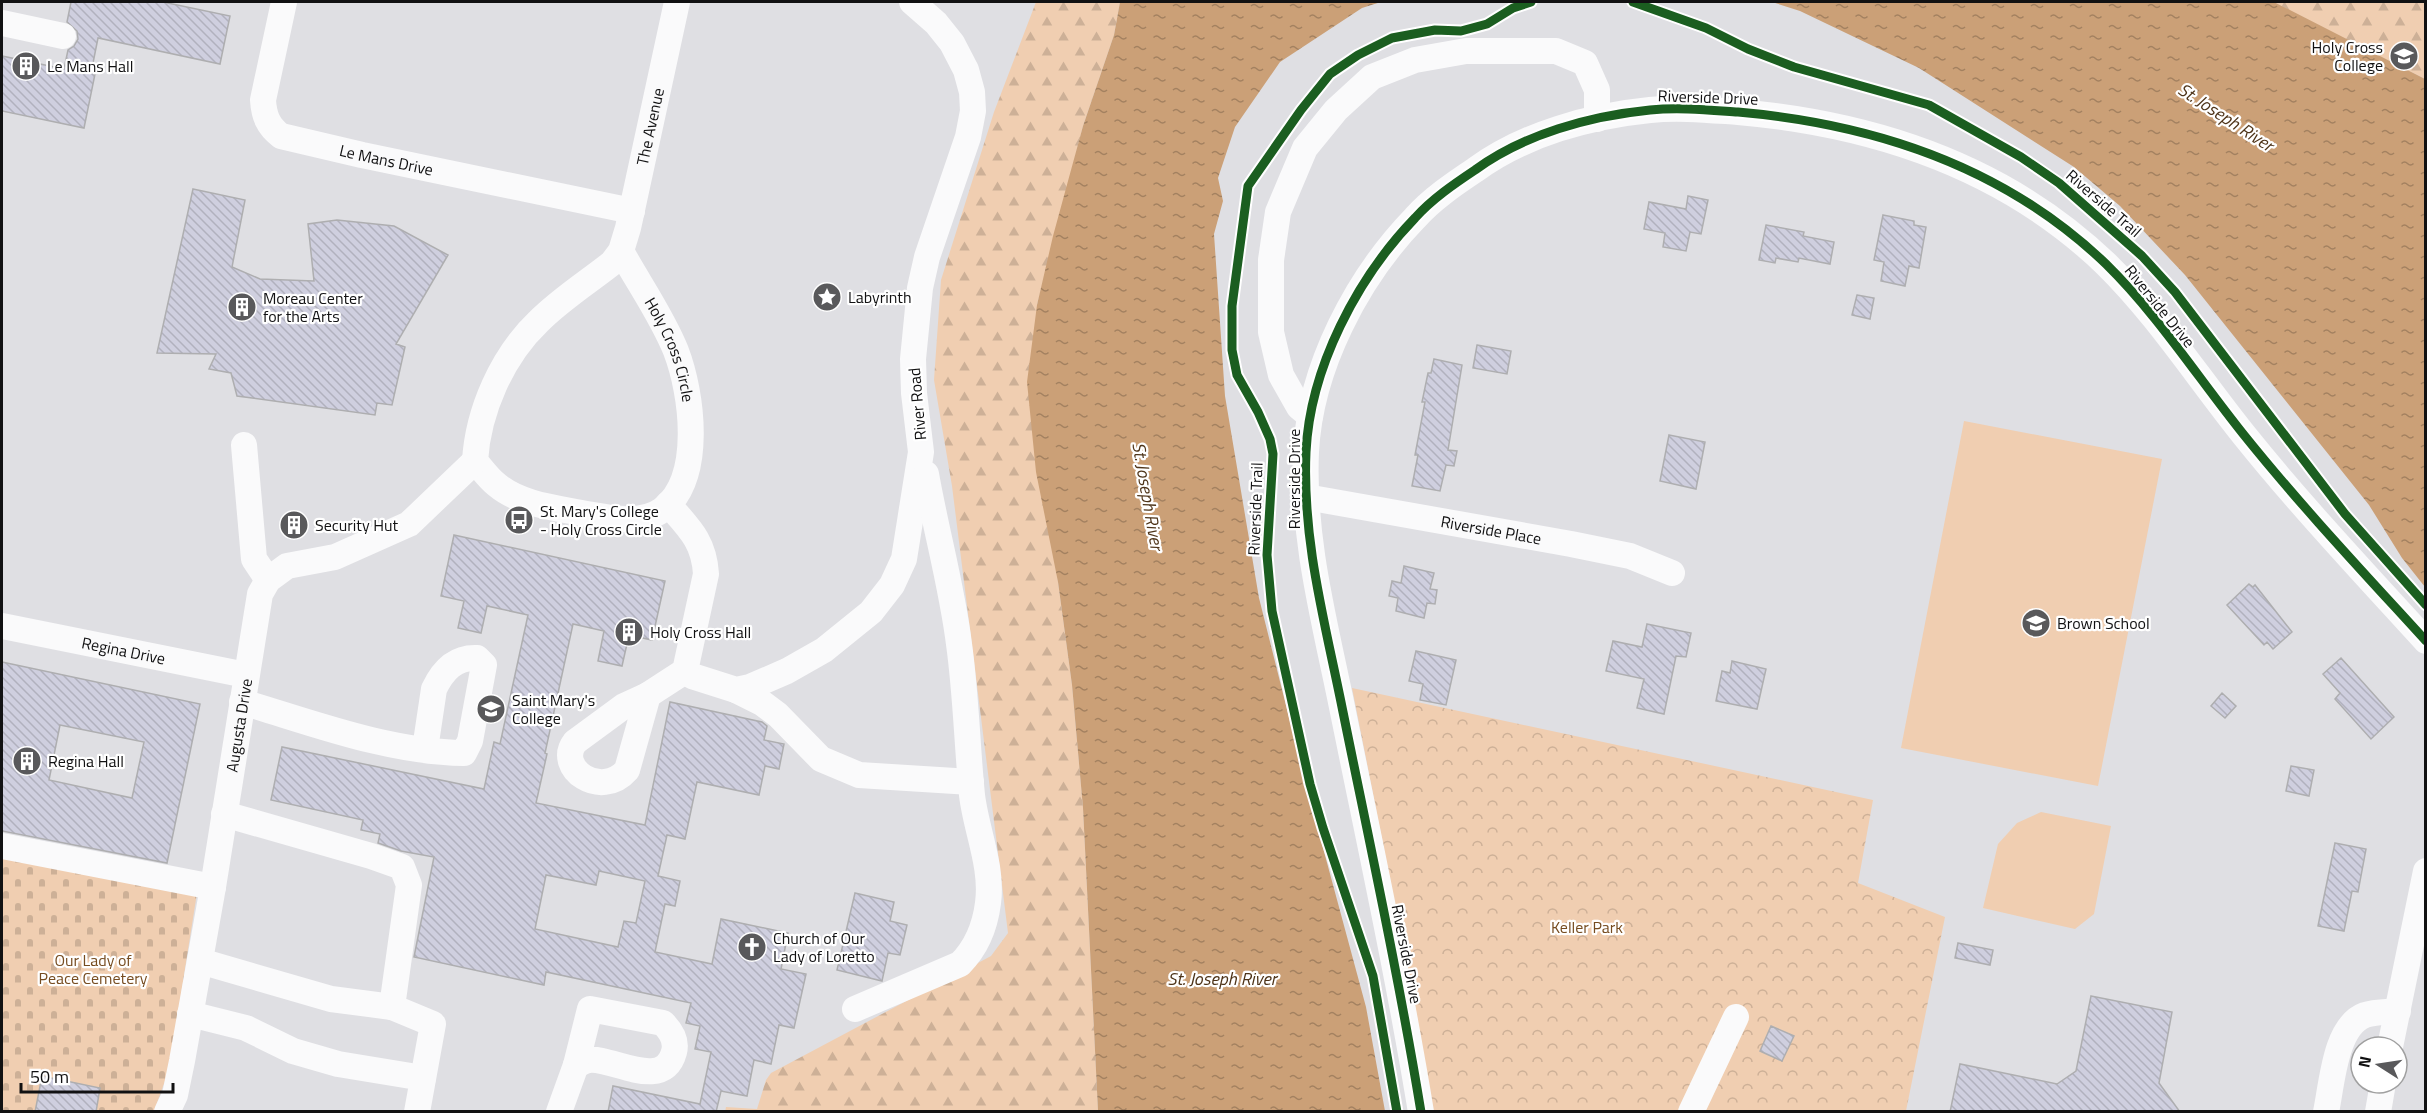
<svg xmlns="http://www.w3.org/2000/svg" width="2427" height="1113" font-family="'Titillium Web',sans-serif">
<defs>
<pattern id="forest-firs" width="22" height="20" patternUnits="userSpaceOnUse" patternTransform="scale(1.5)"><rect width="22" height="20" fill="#f0ceb1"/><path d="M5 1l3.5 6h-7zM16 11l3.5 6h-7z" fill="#cdb097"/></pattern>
<pattern id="cemetery-stones" width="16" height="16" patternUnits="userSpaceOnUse" patternTransform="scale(1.5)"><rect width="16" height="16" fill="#f0ceb1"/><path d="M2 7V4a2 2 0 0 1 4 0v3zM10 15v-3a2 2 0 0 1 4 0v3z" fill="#cdb097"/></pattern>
<pattern id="park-crowns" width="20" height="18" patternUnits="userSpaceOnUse" patternTransform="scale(1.5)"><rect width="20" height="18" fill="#f0ceb1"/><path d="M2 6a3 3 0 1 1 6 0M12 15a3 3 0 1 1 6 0" fill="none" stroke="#cdb097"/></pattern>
<pattern id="water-ripples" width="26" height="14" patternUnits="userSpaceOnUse" patternTransform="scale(1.5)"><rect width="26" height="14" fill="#cba077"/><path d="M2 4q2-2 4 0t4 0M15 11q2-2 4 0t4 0" fill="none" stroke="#a38160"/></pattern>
<pattern id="building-back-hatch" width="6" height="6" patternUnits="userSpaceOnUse" patternTransform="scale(1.5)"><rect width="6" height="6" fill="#cfcfdf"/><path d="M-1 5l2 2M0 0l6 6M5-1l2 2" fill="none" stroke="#b1b1be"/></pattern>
</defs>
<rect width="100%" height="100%" fill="#dfdfe3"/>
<path fill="url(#forest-firs)" d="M1036 2H1120L1114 35 1083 126 1037 305 1058 582 1072 685 1083 808 1098 1111 725 1112 726 1107 757 1109 766 1080 771 1073 991 956 1008 933 952 486 934 380 941 280 994 112Z
M2274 2H2425V79L2288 10Z"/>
<path fill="url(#cemetery-stones)" d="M2 854 197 893 169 1070 154 1111H2Z"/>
<path fill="url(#park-crowns)" d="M1352 688 1873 800 1858 883 1945 917 1906 1111H1433L1415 1005Z"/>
<path fill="#f0ceb1" d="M1964 421 2162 459 2098 786 1901 748Z
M2041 812 2111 826 2094 914 2075 929 1983 908 1998 844 2017 823Z"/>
<path fill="url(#water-ripples)" d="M1120 2H1381L1362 8 1280 62 1235 127 1218 178 1223 201 1214 234 1225 396 1259 598 1306 785 1366 1007 1385 1111H1098L1083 808 1072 685 1058 582 1036 472 1027 382 1037 305 1053 236 1083 126 1114 35Z
M1772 2H2274L2425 79V587L2402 558 2369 505 2185 275 2120 206 2074 167 1919 68 1800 11Z"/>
<path fill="url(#building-back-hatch)" stroke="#aeaeb0" stroke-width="1.5" fill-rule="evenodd" d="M71 2H163L230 16 220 64 98 38 91 73 95 74 84 128 2 111V56L64 69 68 50 74 46 78 39 77 31 67 22Z
M193 189 245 200 232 267 260 279 314 281 308 224 337 220 394 226 448 255 396 344 405 347 392 405 377 403 375 415 237 396 231 373 209 369 216 354 157 353Z
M1688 196 1708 200 1701 234 1690 232 1686 251 1663 247 1665 233 1644 229 1649 202 1686 209Z
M1883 215 1914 221V225L1926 227 1919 268 1909 266 1905 286 1881 281 1884 262 1874 260Z
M1766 225 1804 232 1803 236 1834 242 1830 264 1799 258 1798 262 1776 258 1775 263 1759 260Z
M1857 295 1874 298 1870 319 1852 315Z
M1477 345 1511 351 1507 374 1473 368Z
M1434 359 1462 365 1448 450 1457 451 1454 466 1446 465 1440 491 1412 486 1418 455H1415L1425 402H1422L1428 373H1431Z
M1669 435 1705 442 1696 489 1660 481Z
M302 515 305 531 286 534 283 518Z
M454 535 665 581 652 640 629 635 622 666 598 661 604 631 573 624 545 753 547 754 536 803 645 825 670 702 762 722 767 726 764 740 784 744 779 769 765 766 759 795 697 782 685 839 667 835 658 876 680 881 675 906 665 904 655 952 712 964 721 919 788 933 781 969 806 974 794 1028 779 1025 771 1064 754 1060 747 1096 721 1091 716 1112H608L613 1086 700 1104 711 1052 695 1049 700 1026 686 1023 691 1003 546 972 544 985 414 957 434 857 401 851 378 843 380 834 361 830 363 820 271 800 282 747 484 789 494 742 500 744 528 615 487 606 481 633 458 628 464 601 441 596ZM599 871 645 881 636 923 624 921 618 947 535 929 546 875 596 885Z
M1404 566 1434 573 1430 589 1437 590 1435 604 1427 603 1424 618 1396 611 1398 598 1389 596 1392 581 1401 583Z
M2249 584 2253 587 2255 585 2292 632 2273 649 2267 642 2264 645 2227 605Z
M1647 624 1691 633 1686 657 1676 656 1664 714 1637 708 1644 679 1606 671 1613 641 1642 647Z
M1416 651 1456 660 1446 705 1420 700 1423 684 1409 681Z
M2341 658 2394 717 2371 739 2335 699 2340 693 2323 674Z
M1732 661 1766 669 1757 709 1716 701 1722 671 1730 673Z
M2 662 200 704 167 863 2 831ZM60 725 144 742 132 798 49 780Z
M2222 693 2236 706 2225 718 2211 706Z
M2291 766 2314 770 2309 796 2286 791Z
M2335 843 2366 849 2358 892 2352 891 2344 931 2318 926Z
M855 893 894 902 890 921 907 925 900 955 888 953 882 981 837 970Z
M1958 943 1993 950 1990 965 1955 958Z
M2091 996 2172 1012 2159 1083 2180 1112H1950L1960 1064 2057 1084 2076 1071Z
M1771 1026 1794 1036 1782 1061 1760 1051Z
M42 1076 100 1088 96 1112H35Z"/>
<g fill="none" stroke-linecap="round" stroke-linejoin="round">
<g stroke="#fafafb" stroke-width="26">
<path id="s1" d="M284 2 263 100C264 116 268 126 281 136L362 155 632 211"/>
<path d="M2 23 63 36"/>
<path id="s2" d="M621 251C639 284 662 316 676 351 692 393 704 479 662 510 642 525 609 518 587 514 557 508 521 505 497 485 489 479 482 469 475 461 478 411 502 356 539 321 561 299 588 282 612 263L621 251 628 228 677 2"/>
<path d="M1310 416 1299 407 1281 375 1271 332V260L1278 212 1305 148 1336 110 1372 77 1415 60 1466 51H1556L1585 63 1597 90V119"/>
<path d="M244 445 254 559 268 580"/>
<path id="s3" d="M1306 497 1571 544 1630 556 1672 573"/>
<path id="s4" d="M2 626 246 675"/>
<path d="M685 671 692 676 736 690 750 687 787 671 824 650 871 612 892 585 904 559 921 452 914 393 913 359 920 288 927 257 968 137 973 111 972 92 966 70 952 43 936 23 912 2"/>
<path d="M736 690 762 703 778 715 821 759 859 775 971 782"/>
<path d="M648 695 627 770C601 800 555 768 575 742L624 706Z"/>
<path d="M648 695 685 671 706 574C704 541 689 528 668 504"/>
<path d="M242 702C313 723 388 752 464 753L470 741 484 665 477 658C455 657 443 670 434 689L425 749"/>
<path d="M224 814 371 856 402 867 409 885 392 1007 433 1024 417 1112"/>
<path d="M2 846 213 887"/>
<path d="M200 961 331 999 392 1007"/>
<path d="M590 1009 663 1023C671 1031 677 1041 674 1052 663 1092 612 1057 589 1060 585 1060 580 1064 576 1065Z"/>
<path d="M855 1009 960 964C977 947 985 927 988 903 993 867 976 830 972 795 967 745 966 694 959 644 952 587 936 531 926 474"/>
<path d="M190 1014 246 1028 293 1051 338 1064 423 1078"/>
<path d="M2390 1047 2426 871"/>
<path id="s5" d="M167 1112 175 1095 182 1061 213 887 260 594 268 580 287 566 335 557 409 524 475 461"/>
<path d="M559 1112 576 1065"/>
<path d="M1421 1112C1399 978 1370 845 1343 712 1326 626 1302 542 1306 452 1310 368 1357 278 1415 218 1432 199 1454 184 1475 170 1524 134 1590 116 1650 110 1679 107 1709 110 1738 112 1875 124 2005 167 2106 264 2157 314 2199 379 2244 435 2301 506 2364 573 2426 641"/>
<path d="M1691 1112 1736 1017"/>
<path d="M2326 1112C2332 1084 2335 1026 2365 1015 2374 1012 2387 1012 2398 1011"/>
<path d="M2378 1112 2383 1083"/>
</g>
<g stroke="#fff" stroke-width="13">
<path id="cycleway" d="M1633 2 1706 28 1748 49 1794 67 1929 105 2021 157 2059 183 2142 256 2175 292 2345 514 2426 605
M1397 1112 1373 976 1323 828 1310 784 1272 611 1267 555 1273 454 1270 439 1258 412 1237 375 1232 350V306L1248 186 1301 110 1330 74 1358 55 1392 38 1435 30 1461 31 1487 24 1513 8 1531 2
M1421 1112C1399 978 1370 845 1343 712 1326 626 1302 542 1306 452 1310 368 1357 278 1415 218 1432 199 1454 184 1475 170 1524 134 1590 116 1650 110 1679 107 1709 110 1738 112 1875 124 2005 167 2106 264 2157 314 2199 379 2244 435 2301 506 2364 573 2426 641"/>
</g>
<use href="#cycleway" stroke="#1b5e20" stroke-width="9"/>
</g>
<defs>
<g id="university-disc" transform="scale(1.5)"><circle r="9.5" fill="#59595b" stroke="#fff"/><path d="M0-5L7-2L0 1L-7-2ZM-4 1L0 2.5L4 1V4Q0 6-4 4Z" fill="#fff"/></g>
<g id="building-disc" transform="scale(1.5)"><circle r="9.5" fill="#59595b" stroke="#fff"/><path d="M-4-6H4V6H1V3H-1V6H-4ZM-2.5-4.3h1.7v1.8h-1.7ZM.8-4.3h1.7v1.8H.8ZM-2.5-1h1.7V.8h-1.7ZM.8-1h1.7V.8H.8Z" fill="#fff"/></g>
<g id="sight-disc" transform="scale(1.5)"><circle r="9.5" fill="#59595b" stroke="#fff"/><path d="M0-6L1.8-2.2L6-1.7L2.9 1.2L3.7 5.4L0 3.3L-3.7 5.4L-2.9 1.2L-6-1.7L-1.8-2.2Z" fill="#fff"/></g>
<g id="bus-disc" transform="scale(1.5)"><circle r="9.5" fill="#59595b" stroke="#fff"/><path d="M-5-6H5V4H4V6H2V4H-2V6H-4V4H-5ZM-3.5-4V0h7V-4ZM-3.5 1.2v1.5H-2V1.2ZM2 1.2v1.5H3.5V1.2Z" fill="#fff"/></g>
<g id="school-disc" transform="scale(1.5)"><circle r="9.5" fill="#59595b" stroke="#fff"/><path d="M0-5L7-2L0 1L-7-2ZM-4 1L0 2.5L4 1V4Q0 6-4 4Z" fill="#fff"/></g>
<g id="church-disc" transform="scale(1.5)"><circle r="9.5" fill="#59595b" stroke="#fff"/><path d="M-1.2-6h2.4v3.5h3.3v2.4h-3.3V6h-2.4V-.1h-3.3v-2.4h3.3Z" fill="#fff"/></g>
</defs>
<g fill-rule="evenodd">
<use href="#university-disc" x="2404" y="56"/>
<use href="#building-disc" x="26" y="66"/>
<use href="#sight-disc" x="827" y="297"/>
<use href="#building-disc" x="242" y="307"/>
<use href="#bus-disc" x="519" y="520"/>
<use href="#building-disc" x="294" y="525"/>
<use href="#school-disc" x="2036" y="623"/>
<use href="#building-disc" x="629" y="632"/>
<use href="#university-disc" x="491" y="709"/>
<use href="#building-disc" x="27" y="761"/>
<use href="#church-disc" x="752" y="947"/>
</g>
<g text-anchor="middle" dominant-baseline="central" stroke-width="4.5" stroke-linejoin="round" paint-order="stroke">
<g font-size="16" fill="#111112" stroke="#fff" text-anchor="start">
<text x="2383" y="47" text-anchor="end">Holy Cross<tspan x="2383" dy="18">College</tspan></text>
<text x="47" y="66">Le Mans Hall</text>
<text x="848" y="297">Labyrinth</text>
<text x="263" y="298">Moreau Center<tspan x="263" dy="18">for the Arts</tspan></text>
<text x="540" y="511">St. Mary's College<tspan x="540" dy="18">- Holy Cross Circle</tspan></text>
<text x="315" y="525">Security Hut</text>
<text x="2057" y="623">Brown School</text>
<text x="650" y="632">Holy Cross Hall</text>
<text x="512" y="700">Saint Mary's<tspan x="512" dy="18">College</tspan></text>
<text x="48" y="761">Regina Hall</text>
<text x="773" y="938">Church of Our<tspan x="773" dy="18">Lady of Loretto</tspan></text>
</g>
<g font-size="16" fill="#111112" stroke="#fff">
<text transform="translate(1708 97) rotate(2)">Riverside Drive</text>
<text stroke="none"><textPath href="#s2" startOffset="882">The Avenue</textPath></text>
<text stroke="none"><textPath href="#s1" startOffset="250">Le Mans Drive</textPath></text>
<text transform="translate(2104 203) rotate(41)">Riverside Trail</text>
<text transform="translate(2160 306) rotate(51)">Riverside Drive</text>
<text stroke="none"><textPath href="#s2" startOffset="111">Holy Cross Circle</textPath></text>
<text transform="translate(917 404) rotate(-95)">River Road</text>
<text transform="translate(1294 479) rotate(-90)">Riverside Drive</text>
<text transform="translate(1255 509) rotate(-88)">Riverside Trail</text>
<text stroke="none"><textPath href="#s3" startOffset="188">Riverside Place</textPath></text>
<text stroke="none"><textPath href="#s4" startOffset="124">Regina Drive</textPath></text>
<text stroke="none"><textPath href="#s5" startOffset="394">Augusta Drive</textPath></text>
<text transform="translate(1407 954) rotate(79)">Riverside Drive</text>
</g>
<g font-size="16" fill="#764c20" stroke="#fff">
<text x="1587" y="927">Keller Park</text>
<text x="93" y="960">Our Lady of<tspan x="93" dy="18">Peace Cemetery</tspan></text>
</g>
<g font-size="18" font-style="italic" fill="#4e3419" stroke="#fff">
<text transform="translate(2226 117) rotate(33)">St. Joseph River</text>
<text transform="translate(1148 496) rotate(80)">St. Joseph River</text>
<text x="1222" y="978">St. Joseph River</text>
</g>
</g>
<rect width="2427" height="1113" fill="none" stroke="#111112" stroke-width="6"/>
<g transform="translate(2379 1065) rotate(282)"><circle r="28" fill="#ffffff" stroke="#a0a0a0" stroke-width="1.5"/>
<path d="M0-4.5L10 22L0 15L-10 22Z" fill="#59595b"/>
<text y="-9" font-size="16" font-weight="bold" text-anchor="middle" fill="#111112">N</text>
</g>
<path d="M21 1083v9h152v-9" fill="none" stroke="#111112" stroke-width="3"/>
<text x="30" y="1083" font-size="18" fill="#111112" stroke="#ffffff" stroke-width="4.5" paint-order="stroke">50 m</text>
</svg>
